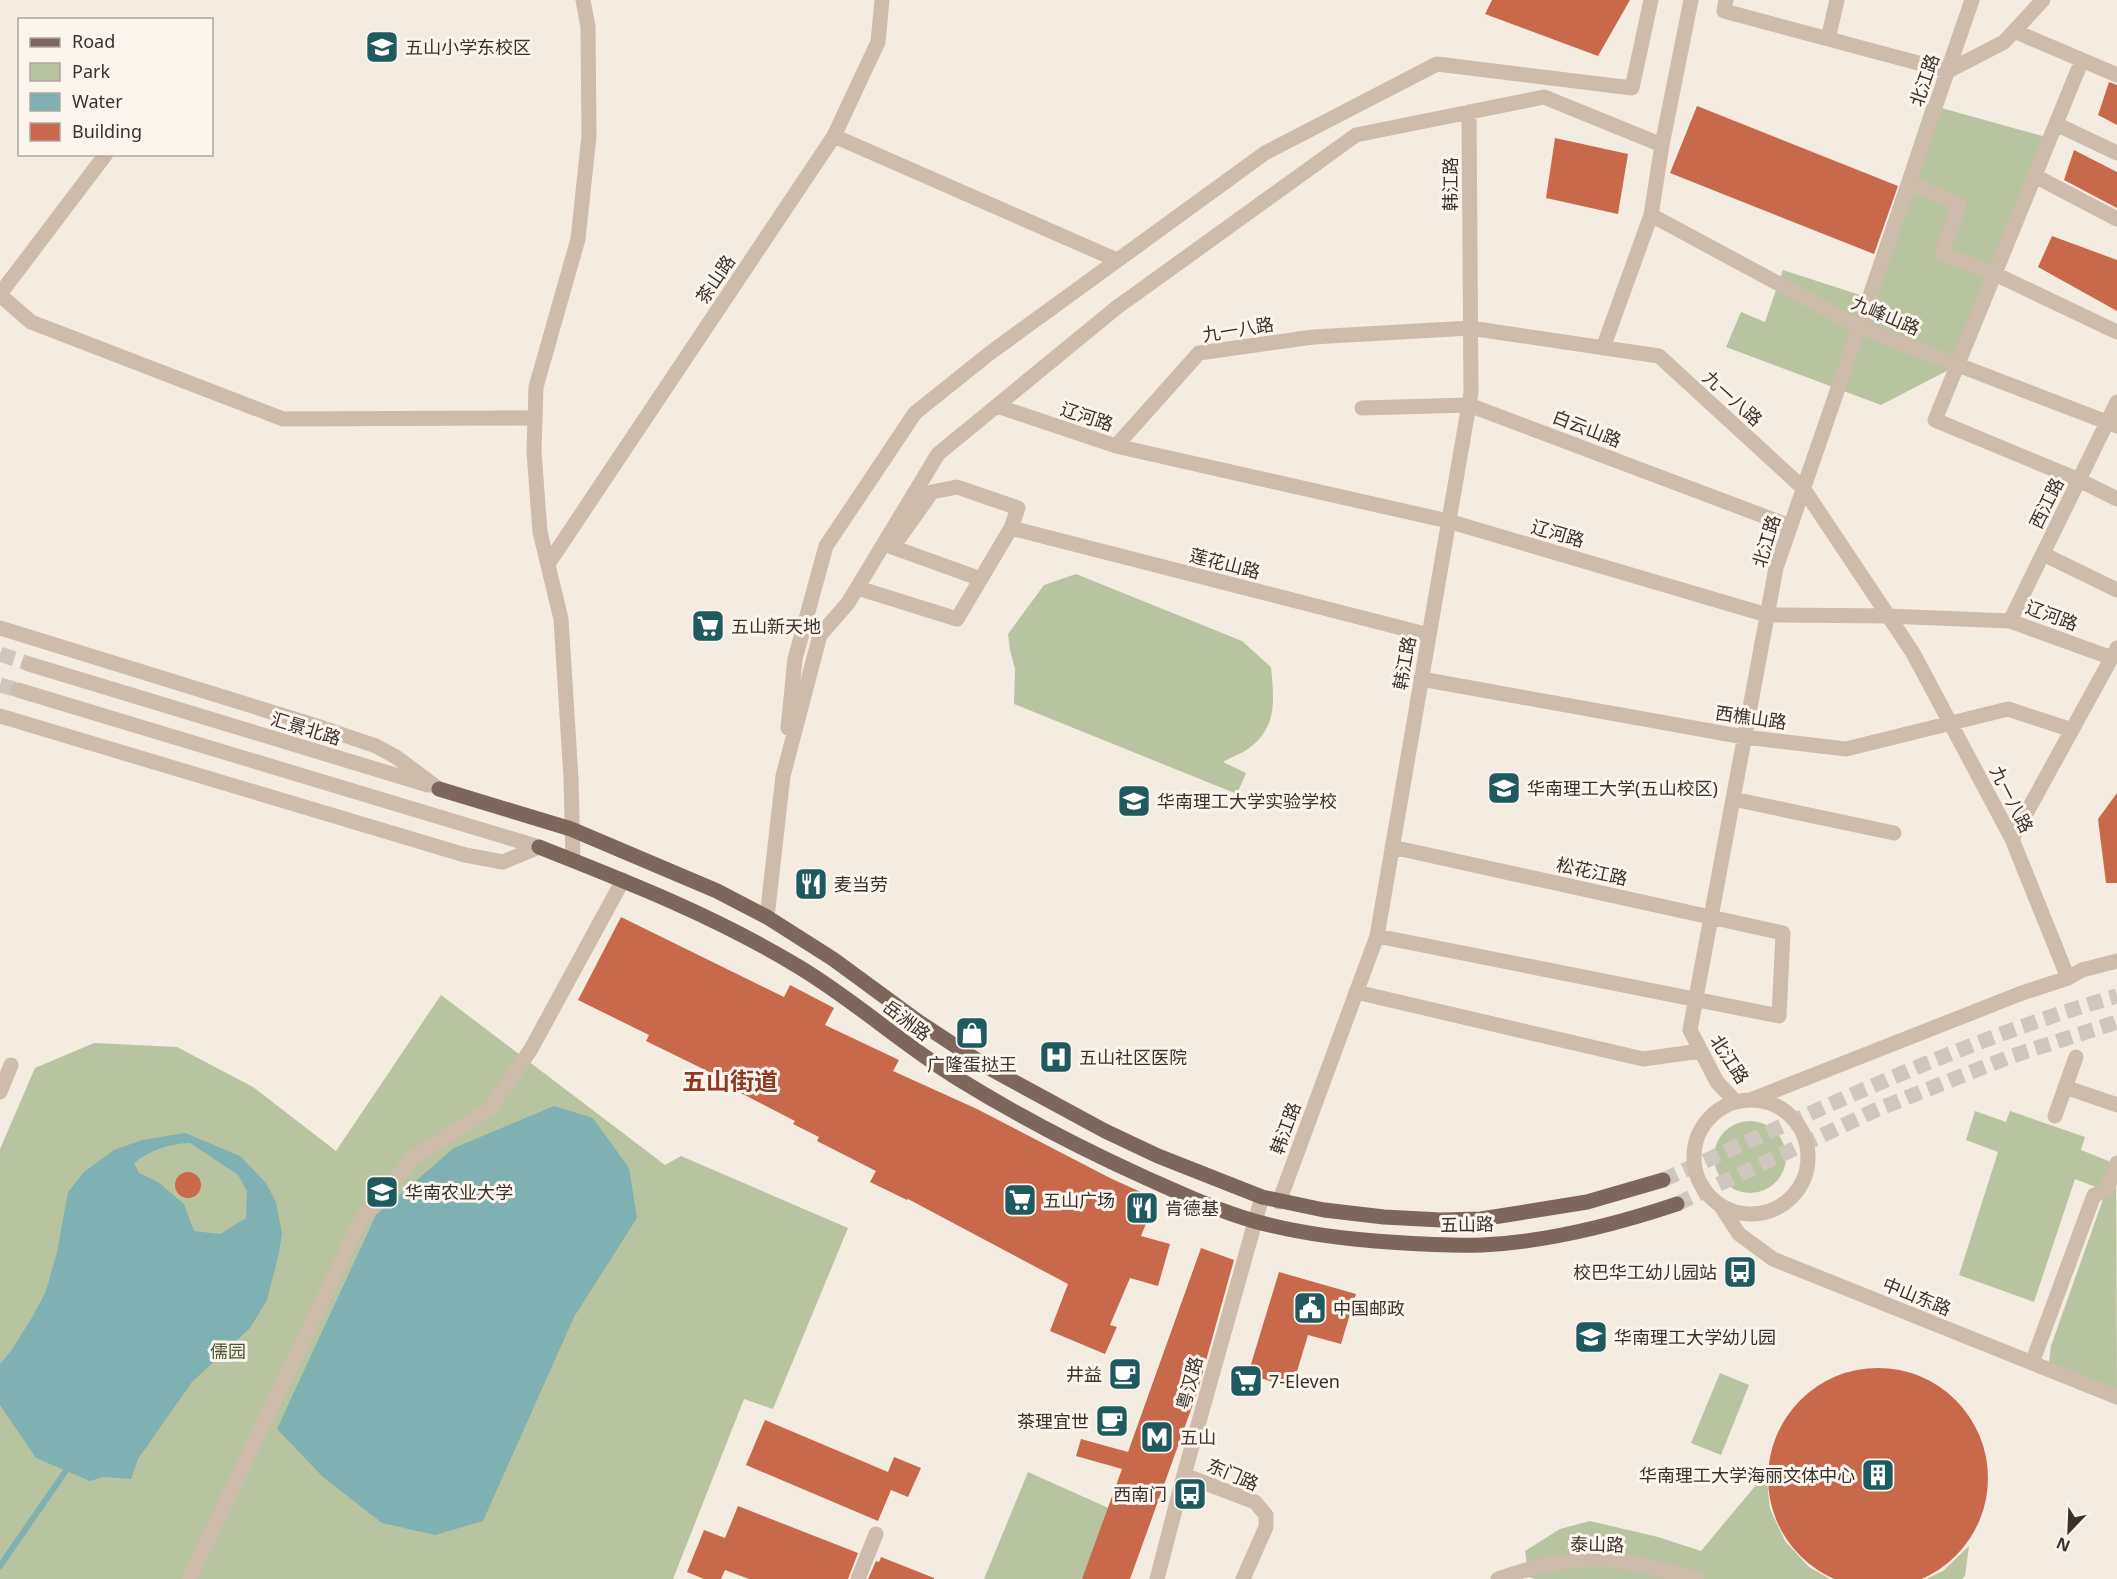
<svg xmlns="http://www.w3.org/2000/svg" width="2117" height="1579" font-family="'Noto Sans','Noto Sans SC',sans-serif">
<rect width="100%" height="100%" fill="#f4ebe1"/>
<path fill="#b8c4a0" d="M1927 104 2046 137 1964 362 1881 405 1726 347 1741 312 1765 322 1783 270 1863 296Z
M1076 574 1242 641 1271 667C1274 700 1278 727 1248 749 1241 754 1231 757 1223 762L1246 773 1237 794 1014 704 1015 669 1010 650 1008 634 1044 585Z
M441 995 665 1165 681 1156 848 1228 773 1409 744 1399 673 1579H0V1149L35 1068 94 1043 177 1047 253 1087 336 1151Z
M1975 1111 2006 1122 2010 1111 2085 1137 2081 1150 2116 1164 2117 1393 2048 1369 2051 1346 2106 1191 2075 1179 2034 1302 1959 1275 1998 1152 1966 1140Z
M1714 1157a36 36 0 1 1 72 0a36 36 0 1 1-72 0Z
M1720 1373 1749 1385 1721 1455 1691 1443Z
M1028 1472 1122 1514 1099 1579H984Z
M1766 1473 1770 1509 1785 1541 1809 1567 1830 1579H1535L1529 1577 1525 1551 1560 1529 1590 1521 1658 1537 1701 1551Z
M1969 1546 1965 1576 1962 1579H1926L1943 1571Z"/>
<path fill="#7fb0b2" fill-rule="evenodd" d="M554 1106 593 1118 629 1168 637 1218 574 1317 483 1521 435 1535 382 1523 323 1477 277 1429 376 1215 454 1148Z
M185 1133 240 1156 266 1183 276 1202 282 1233 279 1253 267 1300 250 1328 192 1382 138 1459 131 1479 103 1477 90 1481 36 1458 0 1405V1364L11 1351 33 1316 46 1291 57 1252 68 1192 84 1172 114 1150 142 1140ZM190 1143 238 1175 247 1191 246 1218 220 1234 194 1231 184 1204 158 1182 139 1173 134 1163C151 1150 168 1144 190 1143Z"/>
<g fill="none" stroke-linecap="round" stroke-linejoin="round">
<path stroke="#7fb0b2" stroke-width="6" d="M0 1566 65 1472"/>
</g>
<path fill="#c8694b" d="M1492 0H1630L1598 56 1485 14Z
M2109 82 2117 85V125L2098 115Z
M1697 106 1898 186 1874 254 1670 173Z
M1555 138 1628 154 1618 214 1546 198Z
M2074 150 2117 172V208L2064 180Z
M2052 236 2117 260V311L2038 267Z
M2117 793V883H2106L2098 819Z
M621 917 784 997 790 985 834 1008 825 1025 899 1060 893 1071 977 1109 1110 1178 1156 1199 1141 1236 1170 1244 1158 1286 1130 1278 1110 1325 1117 1327 1105 1354 1050 1331 1068 1284 908 1199 907 1200 870 1182 876 1171 817 1141 819 1137 793 1124 795 1121 735 1090 738 1086 646 1041 649 1035 578 1000Z
M175 1185a13 13 0 1 1 26 0a13 13 0 1 1-26 0Z
M1201 1248 1234 1260 1197 1393 1165 1482 1130 1579H1082L1122 1469 1076 1456 1081 1439 1128 1452Z
M1279 1272 1356 1294 1341 1344 1308 1335 1292 1388 1248 1374Z
M1768 1478a110 110 0 1 1 220 0a110 110 0 1 1-220 0Z
M765 1420 888 1472 894 1457 921 1468 908 1497 891 1490 878 1521 746 1465Z
M738 1506 858 1553 848 1579H749L725 1570 721 1579H704L687 1572 704 1530 725 1538Z
M881 1557 934 1578V1579H868L876 1561 879 1562Z"/>
<g fill="none" stroke-linecap="round" stroke-linejoin="round">
<path stroke="#cfc6bd" stroke-width="15" stroke-dasharray="15 8" stroke-linecap="butt" d="M0 654 29 664
M0 685 18 690"/>
<path stroke="#cfc6bd" stroke-width="15" stroke-dasharray="15 8" stroke-linecap="butt" d="M1663 1180C1812 1113 1960 1041 2117 996
M1677 1204 1878 1109 2012 1056 2117 1022"/>
<path stroke="#cdbbac" stroke-width="15" d="M1726 0 1724 11 1948 71 2004 42 2043 0
M2014 31 2117 75
M1828 39 1837 0
M2082 60 1935 420 2079 480 2117 499
M2056 124 2117 153
M834 136 1117 260
M2035 176 2117 219
M1909 183 1959 204 1942 254 1995 274 2117 332
M1651 215 1859 327 2117 426
M0 294 106 154
M0 295 31 322 283 419 535 418
M1603 348 1651 215 1662 145 1691 0
M997 406 1116 446 1448 521 1767 615 1888 616 2010 621 2112 658
M1362 408 1469 405 1790 526
M1116 446 1199 353 1313 337 1470 328 1659 356 1803 488 1913 653 2012 839 2068 978
M1011 528 1429 635
M892 547 981 579
M2043 554 2117 590
M548 564 834 136 878 42 882 0
M861 589 957 619 1011 528 1018 508 957 487 932 492 895 544
M2010 621 2117 402
M0 628 320 727 376 746 396 757 439 789
M29 664 428 785
M1421 679 1744 737 1846 749 2008 709 2072 730
M18 690 539 847
M0 716 465 855 503 862 539 847
M788 728 795 659 826 546 915 413 990 353 1265 153 1437 64 1632 88 1651 0
M1733 799 1894 833
M2012 839 2117 648
M573 860 571 778 561 619 540 532 534 451 536 387 578 239 589 136 588 27 583 0
M767 917 783 776 820 635 848 603 938 454 1116 308 1356 135 1544 97 1662 145
M1377 936 1779 1016 1783 933 1392 847
M1356 992 1643 1059 1701 1051
M2065 1087 2117 1105
M0 1092 11 1065
M1753 1099 2022 993 2068 978 2082 970 2117 961
M1694 1157a57 57 0 1 1 114 0a57 57 0 1 1-114 0Z
M1735 1101 1717 1082 1690 1030 1776 568 1972 0
M2055 1116 2076 1057
M1279 1202 1377 936 1471 393 1469 112
M1720 1205 1739 1234 1773 1259 2117 1397
M2032 1363 2094 1195 2106 1191 2117 1163
M1184 1475 1255 1502 1266 1515V1527L1243 1579
M189 1579 362 1218 414 1157 490 1109 531 1049 623 880
M858 1579 876 1534
M1157 1579 1184 1475 1262 1197
M1498 1579C1537 1565 1579 1555 1620 1561 1646 1565 1671 1573 1697 1579"/>
<path stroke="#7d675c" stroke-width="15" d="M439 789 571 829 717 891 767 917 833 959 919 1022 989 1068 1105 1131 1158 1156 1262 1197 1324 1210 1384 1217 1441 1220 1481 1219 1587 1202 1663 1180
M539 847C628 882 717 917 799 967 854 1000 902 1044 957 1078 1017 1115 1080 1148 1144 1177 1180 1193 1216 1210 1254 1221 1297 1233 1343 1239 1389 1242 1420 1244 1451 1246 1482 1245 1548 1242 1614 1225 1677 1204"/>
</g>
<defs>
<g id="school-square" transform="scale(1.725)"><rect x="-9" y="-9" width="18" height="18" rx="4" fill="#1f5a5e" stroke="#fbf5ee"/><path d="M0-5L7-2L0 1L-7-2ZM-4 1L0 2.5L4 1V4Q0 6-4 4Z" fill="#fff"/></g>
<g id="supermarket-square" transform="scale(1.725)"><rect x="-9" y="-9" width="18" height="18" rx="4" fill="#1f5a5e" stroke="#fbf5ee"/><path d="M-6-5.5h2.5l.6 2H6L4.5 2H-2.5L-4.4-4H-6ZM-1.5 3.2a1.3 1.3 0 1 0 .1 0ZM3 3.2a1.3 1.3 0 1 0 .1 0Z" fill="#fff"/></g>
<g id="university-square" transform="scale(1.725)"><rect x="-9" y="-9" width="18" height="18" rx="4" fill="#1f5a5e" stroke="#fbf5ee"/><path d="M0-5L7-2L0 1L-7-2ZM-4 1L0 2.5L4 1V4Q0 6-4 4Z" fill="#fff"/></g>
<g id="restaurant-square" transform="scale(1.725)"><rect x="-9" y="-9" width="18" height="18" rx="4" fill="#1f5a5e" stroke="#fbf5ee"/><path d="M-5-6h1v4h1v-4h1v4h1v-4h1v5L-1.5 .5V6h-2V.5L-5-1ZM5-6V6H3V1.5H1.5Q1.5-4 5-6Z" fill="#fff"/></g>
<g id="shop-square" transform="scale(1.725)"><rect x="-9" y="-9" width="18" height="18" rx="4" fill="#1f5a5e" stroke="#fbf5ee"/><path d="M-5-2.5h2.3a2.7 3.5 0 0 1 5.4 0H5L5.5 6h-11ZM-1.5-2.5h3a1.5 2.3 0 0 0-3 0Z" fill="#fff"/></g>
<g id="hospital-square" transform="scale(1.725)"><rect x="-9" y="-9" width="18" height="18" rx="4" fill="#1f5a5e" stroke="#fbf5ee"/><path d="M-5-5h3v3.5h4V-5h3V5h-3V1.5h-4V5h-3Z" fill="#fff"/></g>
<g id="bus-square" transform="scale(1.725)"><rect x="-9" y="-9" width="18" height="18" rx="4" fill="#1f5a5e" stroke="#fbf5ee"/><path d="M-5-6H5V4H4V6H2V4H-2V6H-4V4H-5ZM-3.5-4V0h7V-4ZM-3.5 1.2v1.5H-2V1.2ZM2 1.2v1.5H3.5V1.2Z" fill="#fff"/></g>
<g id="civic-square" transform="scale(1.725)"><rect x="-9" y="-9" width="18" height="18" rx="4" fill="#1f5a5e" stroke="#fbf5ee"/><path d="M-.6-6.5H3V-4.5H.6V-3L4-1V1h2V6H-6V1h2V-1L-.6-3ZM-1.2 2.5V6h2.4V2.5Z" fill="#fff"/></g>
<g id="cafe-square" transform="scale(1.725)"><rect x="-9" y="-9" width="18" height="18" rx="4" fill="#1f5a5e" stroke="#fbf5ee"/><path d="M-5.5-4.5H6V0H3Q3 3.5 0 3.5H-2.5Q-5.5 3.5-5.5 0ZM3-3.2v2h1.7v-2ZM-6 4.5H4V6H-6Z" fill="#fff"/></g>
<g id="metro-square" transform="scale(1.725)"><rect x="-9" y="-9" width="18" height="18" rx="4" fill="#1f5a5e" stroke="#fbf5ee"/><path d="M-5.5 5V-5H-3L0 0L3-5H5.5V5H3V-.5L0 4L-3-.5V5Z" fill="#fff"/></g>
<g id="building-square" transform="scale(1.725)"><rect x="-9" y="-9" width="18" height="18" rx="4" fill="#1f5a5e" stroke="#fbf5ee"/><path d="M-4-6H4V6H1V3H-1V6H-4ZM-2.5-4.3h1.7v1.8h-1.7ZM.8-4.3h1.7v1.8H.8ZM-2.5-1h1.7V.8h-1.7ZM.8-1h1.7V.8H.8Z" fill="#fff"/></g>
</defs>
<g fill-rule="evenodd">
<use href="#school-square" x="382" y="47"/>
<use href="#supermarket-square" x="708" y="626"/>
<use href="#university-square" x="1504" y="788"/>
<use href="#school-square" x="1134" y="801"/>
<use href="#restaurant-square" x="811" y="884"/>
<use href="#shop-square" x="972" y="1033"/>
<use href="#hospital-square" x="1056" y="1057"/>
<use href="#university-square" x="382" y="1192"/>
<use href="#supermarket-square" x="1020" y="1200"/>
<use href="#restaurant-square" x="1142" y="1208"/>
<use href="#bus-square" x="1740" y="1272"/>
<use href="#civic-square" x="1310" y="1308"/>
<use href="#school-square" x="1591" y="1337"/>
<use href="#cafe-square" x="1125" y="1374"/>
<use href="#supermarket-square" x="1246" y="1381"/>
<use href="#cafe-square" x="1112" y="1421"/>
<use href="#metro-square" x="1157" y="1437"/>
<use href="#building-square" x="1878" y="1475"/>
<use href="#bus-square" x="1190" y="1494"/>
</g>
<g text-anchor="middle" dominant-baseline="central" stroke-width="6" stroke-linejoin="round" paint-order="stroke">
<g font-size="18" fill="#3b302b" stroke="#fbf5ee" text-anchor="start">
<text x="405" y="47">五山小学东校区</text>
<text x="731" y="626">五山新天地</text>
<text x="1527" y="788">华南理工大学(五山校区)</text>
<text x="1157" y="801">华南理工大学实验学校</text>
<text x="834" y="884">麦当劳</text>
<text x="1079" y="1057">五山社区医院</text>
<text x="972" y="1064" text-anchor="middle">广隆蛋挞王</text>
<text x="405" y="1192">华南农业大学</text>
<text x="1043" y="1200">五山广场</text>
<text x="1165" y="1208">肯德基</text>
<text x="1717" y="1272" text-anchor="end">校巴华工幼儿园站</text>
<text x="1333" y="1308">中国邮政</text>
<text x="1614" y="1337">华南理工大学幼儿园</text>
<text x="1102" y="1374" text-anchor="end">井益</text>
<text x="1269" y="1381">7-Eleven</text>
<text x="1089" y="1421" text-anchor="end">茶理宜世</text>
<text x="1180" y="1437">五山</text>
<text x="1855" y="1475" text-anchor="end">华南理工大学海丽文体中心</text>
<text x="1167" y="1494" text-anchor="end">西南门</text>
</g>
<g font-size="18" fill="#3b302b" stroke="#fbf5ee">
<text transform="translate(1924 80) rotate(-71)">北江路</text>
<text transform="translate(1450 184) rotate(-90)">韩江路</text>
<text transform="translate(715 279) rotate(-56)">茶山路</text>
<text transform="translate(1886 315) rotate(23)">九峰山路</text>
<text transform="translate(1238 329) rotate(-9)">九一八路</text>
<text transform="translate(1733 398) rotate(42)">九一八路</text>
<text transform="translate(1087 416) rotate(18)">辽河路</text>
<text transform="translate(1587 428) rotate(21)">白云山路</text>
<text transform="translate(2046 503) rotate(-64)">西江路</text>
<text transform="translate(1558 533) rotate(16)">辽河路</text>
<text transform="translate(1766 541) rotate(-73)">北江路</text>
<text transform="translate(1225 563) rotate(14)">莲花山路</text>
<text transform="translate(2052 615) rotate(20)">辽河路</text>
<text transform="translate(1404 663) rotate(-80)">韩江路</text>
<text transform="translate(1751 717) rotate(8)">西樵山路</text>
<text transform="translate(306 728) rotate(17)">汇景北路</text>
<text transform="translate(2012 799) rotate(63)">九一八路</text>
<text transform="translate(1592 871) rotate(12)">松花江路</text>
<text transform="translate(907 1020) rotate(37)">岳洲路</text>
<text transform="translate(1730 1059) rotate(57)">北江路</text>
<text transform="translate(1285 1128) rotate(-70)">韩江路</text>
<text transform="translate(1467 1224) rotate(-1)">五山路</text>
<text transform="translate(1917 1296) rotate(22)">中山东路</text>
<text transform="translate(1189 1383) rotate(-75)">粤汉路</text>
<text transform="translate(1233 1474) rotate(23)">东门路</text>
<text transform="translate(1597 1544) rotate(1)">泰山路</text>
</g>
<g font-size="18" fill="#4a5a2e" stroke="#fbf5ee">
<text x="228" y="1351">儒园</text>
</g>
<g font-size="24" font-weight="bold" fill="#8c3b22" stroke="#fbf5ee">
<text x="730" y="1080">五山街道</text>
</g>
</g>
<rect x="18" y="18" width="195" height="138" fill="#fbf5ee" stroke="#aea6a0" stroke-width="1.5"/>
<rect x="30" y="38" width="30" height="9" fill="#7d675c" stroke="#aea6a0" stroke-width="1.5"/>
<text x="72" y="48" font-size="18" fill="#3b302b">Road</text>
<rect x="30" y="63" width="30" height="18" fill="#b8c4a0" stroke="#aea6a0" stroke-width="1.5"/>
<text x="72" y="78" font-size="18" fill="#3b302b">Park</text>
<rect x="30" y="93" width="30" height="18" fill="#7fb0b2" stroke="#aea6a0" stroke-width="1.5"/>
<text x="72" y="108" font-size="18" fill="#3b302b">Water</text>
<rect x="30" y="123" width="30" height="18" fill="#c8694b" stroke="#aea6a0" stroke-width="1.5"/>
<text x="72" y="138" font-size="18" fill="#3b302b">Building</text>
<g transform="translate(2069 1531) rotate(203)" stroke="#fbf5ee" stroke-width="4.5" paint-order="stroke">
<path d="M0-4.5L10 22L0 15L-10 22Z" fill="#3b302b"/>
<text y="-9" font-size="16" font-weight="bold" text-anchor="middle" fill="#3b302b">N</text>
</g>
</svg>
